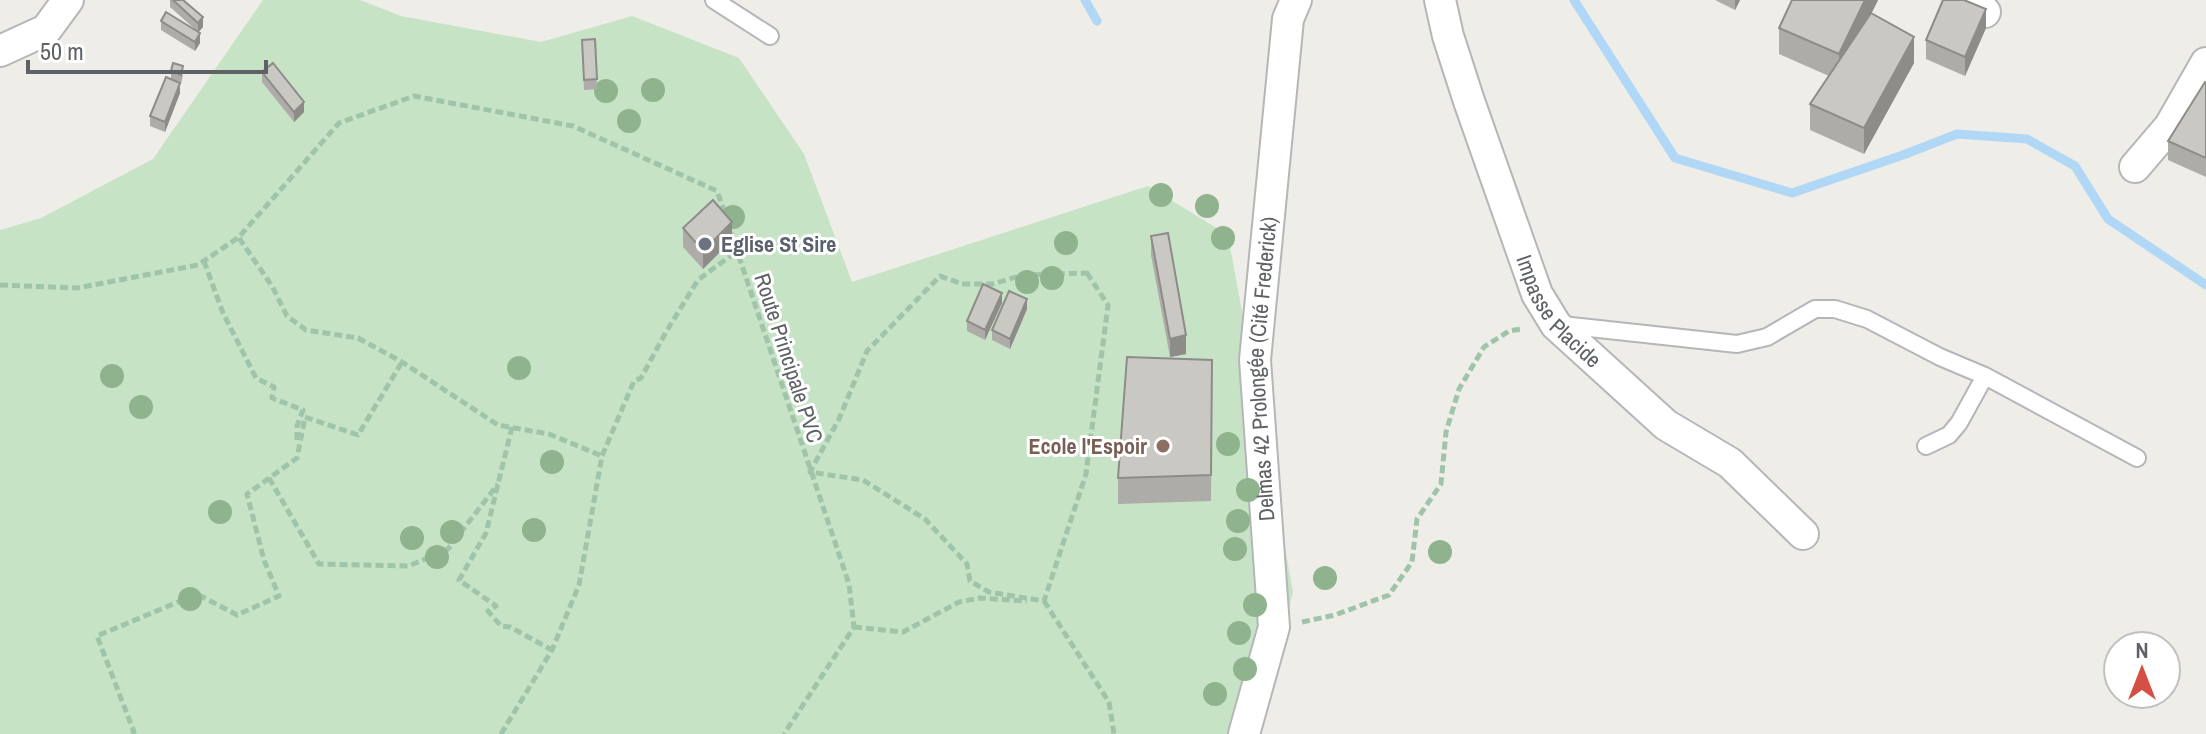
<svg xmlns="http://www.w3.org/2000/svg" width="2206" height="734" font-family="'Archivo Narrow',sans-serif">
<rect width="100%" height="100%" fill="#efede7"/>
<path fill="#c7e3c6" d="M263 0H360L401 16 541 42 632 16 739 58 804 154 852 282 1148 186 1228 235 1293 592 1257 734H0V230L41 218 153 159Z"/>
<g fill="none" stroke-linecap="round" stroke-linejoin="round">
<path stroke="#b0d8f6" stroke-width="9" d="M1085 0 1097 21
M1574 0 1675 158 1792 193 1903 155 1957 134 2027 139 2075 166 2108 219 2206 285"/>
<g stroke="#b4b6ba" stroke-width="20">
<path id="lane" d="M714 0 770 36
M1562 325 1737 344 1767 337 1815 309H1835L1867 319 1940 357 1985 376 1959 423 1949 435 1926 446
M1985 376 2137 458"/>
</g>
<g stroke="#b4b6ba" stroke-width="34">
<g id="street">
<path id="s1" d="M1440 0 1448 36 1469 101 1537 294 1556 325 1666 425 1730 463 1803 534"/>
<path d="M1972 0 1985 12"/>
<path d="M0 51 46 30 68 0"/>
<path d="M2135 167 2170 126 2206 63"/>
<path id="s2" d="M1244 734 1274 627 1255 360 1288 19 1296 0"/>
</g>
</g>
<path stroke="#a0c4aa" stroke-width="5" stroke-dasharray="8 4" stroke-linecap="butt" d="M731 233 849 584 854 627 784 734
M239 238 272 286 287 316 306 330 358 338 402 362 498 425 549 434 602 456
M204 261 223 313 256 378 274 387 272 398 303 410 297 426V442
M1087 273 1108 305 1086 474 1044 601 989 592 970 581 967 564 925 519 863 480 810 472 839 419 867 351 940 276 962 284H992L1023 275Z
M0 285 77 288 198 265 239 237 339 123 414 96 573 126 717 191 726 216
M512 427 486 533 459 580 496 606 488 611 501 626 510 627 552 650
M269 478 319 564 409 566 448 549 498 484
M1044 601 1109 702 1114 734
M1302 622 1335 615 1389 595 1412 562 1417 519 1441 484 1446 432 1459 389 1484 347 1509 331 1522 329
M854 627 903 632 959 602 980 598 1027 601
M132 734 134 732 97 636 197 594 237 615 279 596 264 560 247 494 297 458 305 417 358 435 402 362
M501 734 552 650 579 585 602 456 634 381 641 378 666 332 698 280 737 251"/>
<use href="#lane" stroke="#fff" stroke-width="16"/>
<use href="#street" stroke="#fff" stroke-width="30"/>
</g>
<g fill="#8fb38c">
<circle cx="653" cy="90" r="12"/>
<circle cx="606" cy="91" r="12"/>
<circle cx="629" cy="121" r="12"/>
<circle cx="1161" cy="195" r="12"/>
<circle cx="1207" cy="206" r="12"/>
<circle cx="733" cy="217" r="12"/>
<circle cx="1223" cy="238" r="12"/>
<circle cx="1066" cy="243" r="12"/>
<circle cx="1052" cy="278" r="12"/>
<circle cx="1027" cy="282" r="12"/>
<circle cx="519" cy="368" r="12"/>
<circle cx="112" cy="376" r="12"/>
<circle cx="141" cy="407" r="12"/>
<circle cx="1228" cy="444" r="12"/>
<circle cx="552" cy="462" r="12"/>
<circle cx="1248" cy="490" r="12"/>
<circle cx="220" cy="512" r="12"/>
<circle cx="1238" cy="521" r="12"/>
<circle cx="534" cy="530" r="12"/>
<circle cx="452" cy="532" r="12"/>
<circle cx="412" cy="538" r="12"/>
<circle cx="1235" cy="549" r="12"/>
<circle cx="1440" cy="552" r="12"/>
<circle cx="437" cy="557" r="12"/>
<circle cx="1325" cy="578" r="12"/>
<circle cx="190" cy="599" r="12"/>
<circle cx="1255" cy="605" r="12"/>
<circle cx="1239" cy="633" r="12"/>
<circle cx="1245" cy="669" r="12"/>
<circle cx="1215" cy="694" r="12"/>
</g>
<path fill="#aeaca8" d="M170 0H183L203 27 199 32 200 43 195 51 161 30V21L198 32 170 7Z
M1715 0H1740L1735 10Z
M1878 0 1871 14 1914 63 1864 154 1810 130V104L1829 76 1779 54V28Z
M1986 28 1965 76 1926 59V40Z
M595 39 597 89 584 90 582 40Z
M171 71 183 75 181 84H180V93L165 132 150 126V116L171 79Z
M262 72 304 112 294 122 262 82Z
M2206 83V177L2168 160V141Z
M683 228 732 240 703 269 683 247Z
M1151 236 1186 354 1170 357 1151 255Z
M1002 303 985 340 967 331V321Z
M1027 309 1010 349 992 340V330Z
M1212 360 1211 501 1118 504V478Z"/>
<path fill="#8d8c88" d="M1735 0H1740L1735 10Z
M1865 0H1878L1839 80V54Z
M1986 9V28L1965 76V57Z
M203 17V27L198 32V23Z
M200 33V43L195 51V42Z
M1914 37V63L1864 154V128Z
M180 83V93L165 132V122Z
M304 102V112L294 122V112Z
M732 222V240L703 269V251Z
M1002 293V303L985 340V330Z
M1027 299V309L1010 349V339Z
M1186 335V354L1170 357V339Z"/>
<path fill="#cac8c3" stroke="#8d8c88" stroke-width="2" d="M173 0H183L203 17 198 23Z
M1792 0H1865L1839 54 1779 28Z
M1943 0H1964L1986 9 1965 57 1926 40Z
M166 12 200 33 195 42 161 21Z
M1871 13 1914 37 1864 128 1810 104Z
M595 39 597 79 584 80 582 40Z
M173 63 183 66 181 75 171 71Z
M273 63 304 102 294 112 262 72Z
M166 77 180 83 165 122 150 116Z
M2205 82 2206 83V158L2168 141Z
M713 200 732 222 703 251 683 228Z
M1168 233 1186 335 1170 339 1151 236Z
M983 284 1002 293 985 330 967 321Z
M1009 291 1027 299 1010 339 992 330Z
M1127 357 1212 360 1211 475 1118 478Z"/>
<circle fill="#6b7280" stroke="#fff" stroke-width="3" cx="705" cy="244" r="8"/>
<circle fill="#8d6e63" stroke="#fff" stroke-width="3" cx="1163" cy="446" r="8"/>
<g text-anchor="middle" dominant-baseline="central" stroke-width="6" stroke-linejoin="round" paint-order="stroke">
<g font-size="22" font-weight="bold" fill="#5b616d" stroke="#fff" text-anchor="start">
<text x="721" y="244">Eglise St Sire</text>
</g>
<g font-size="22" fill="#5e6165" stroke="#fff">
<text stroke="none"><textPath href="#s1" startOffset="336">Impasse Placide</textPath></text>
<text transform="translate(789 358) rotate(72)">Route Principale PVC</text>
<text stroke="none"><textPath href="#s2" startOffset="370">Delmas 42 Prolongée (Cité Frederick)</textPath></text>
</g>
<g font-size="22" font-weight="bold" fill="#785e54" stroke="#fff" text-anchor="end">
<text x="1147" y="446">Ecole l'Espoir</text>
</g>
</g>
<g transform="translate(2142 670)"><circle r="38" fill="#ffffff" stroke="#bfc0c1" stroke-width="2"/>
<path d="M0-6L14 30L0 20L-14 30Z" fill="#d64f45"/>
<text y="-12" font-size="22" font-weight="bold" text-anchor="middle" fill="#5e6165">N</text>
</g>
<path d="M28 60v12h238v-12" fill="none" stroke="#5e6165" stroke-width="4"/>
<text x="40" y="60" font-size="24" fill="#5e6165" stroke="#ffffff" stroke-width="6" paint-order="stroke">50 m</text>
</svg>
